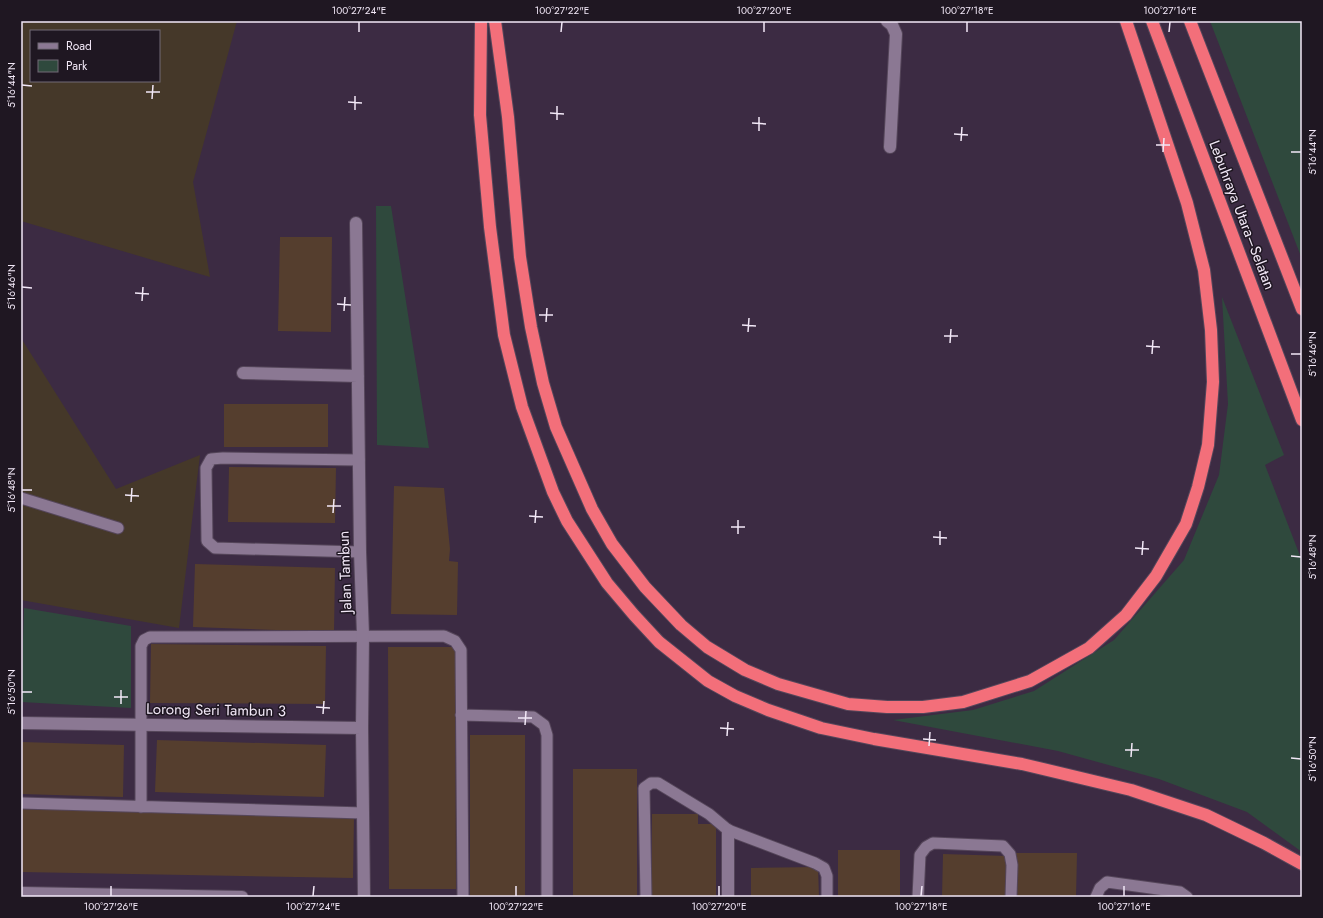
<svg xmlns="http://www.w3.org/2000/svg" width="1323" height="918" font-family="Jost,sans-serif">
<rect width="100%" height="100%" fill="#3c2b43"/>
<path fill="#453829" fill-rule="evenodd" d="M21 21H237L193 182 210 277 21 221ZM31 31H159V81H31Z
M21 338 116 489 200 455 179 628 21 600Z"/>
<path fill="#2f493d" d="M1210 21H1302V259Z
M376 206H391L429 448 377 445Z
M1222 297 1284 455 1265 465 1302 561V852L1247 812 1159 779 1058 751 893 720 973 710 1034 691 1114 640 1184 560 1219 475 1228 404Z
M24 608 131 626V708L21 702Z"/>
<path fill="#553e2e" d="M280 237H332L331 332 278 331Z
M224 404H328V447H224Z
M229 467 336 468 335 523 228 522Z
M394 486 444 488 450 549 449 561 458 562 457 615 391 614Z
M195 564 335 568 334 632 193 627Z
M151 644 326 646 325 704 150 703Z
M388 647H455L456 889H389Z
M470 735H525V897H470Z
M157 740 326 745 324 797 155 792Z
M21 742 124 745 123 797 21 794Z
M573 769H637V897H573Z
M21 809 354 816 353 878 21 872Z
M652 814H698V824H716V897H652Z
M838 850H900V897H838Z
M1015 853H1077L1076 897H1015Z
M943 854 1007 856 1006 897H942Z
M818 867 819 897H751V868Z"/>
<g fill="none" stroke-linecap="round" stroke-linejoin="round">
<g stroke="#55465a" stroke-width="13">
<path id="service" d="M359 460 223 458 211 459 206 468 207 541 215 548 360 552
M21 498 118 528
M461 715 533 717 544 725 547 735V897
M21 803 363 813
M141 807V646L144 640 150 637 444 636 455 641 461 650 463 897
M646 897 644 788 651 783H658L709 814 728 830 815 863 824 868 827 876V897
M918 897 920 855 926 847 933 843 1003 846 1010 854 1012 865 1011 897
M1096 897 1100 888 1107 882 1180 892 1187 897"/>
</g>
<g stroke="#55465a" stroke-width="14">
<path id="minor" d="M887 21 892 25 896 34 890 147
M356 223 360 552 363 635 362 728 364 897
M243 373 358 376
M21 723 362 728
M21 893 242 897
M728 897V830"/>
</g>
<g stroke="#55465a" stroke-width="14">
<path id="motorway" d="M481 21 480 115 490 227 504 335 522 407 553 492 567 521 607 583 634 615 659 642 708 681 735 696 768 710 821 728 874 739 1022 764 1131 790 1206 815 1264 843 1302 864
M495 21 508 117 520 257 531 327 543 383 556 427 592 509 612 544 645 587 681 625 707 647 745 670 778 684 848 704 887 707H923L963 702 1030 681 1089 648 1126 615 1156 576 1186 524 1198 487 1208 445 1213 382 1211 330 1204 270 1187 203 1126 21
M1152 21 1302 420
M1190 21 1302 309"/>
</g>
<use href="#service" stroke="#8b7893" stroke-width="11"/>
<use href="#minor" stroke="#8b7893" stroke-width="12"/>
<use href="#motorway" stroke="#f36f7a" stroke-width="12"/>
</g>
<path fill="none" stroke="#f2e8f7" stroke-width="1.5" d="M359 32V22M561 32 562 22M764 32V22M967 32V22M1169 32 1170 22M22 85 32 86M146 92H160M152 99 153 85M348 102 362 103M355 110V96M550 113 564 114M557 120V106M752 123 766 124M759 131V117M954 134 968 135M961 141 962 127M1156 145H1170M1163 152 1164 138M1291 152H1301M22 287 32 288M135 293 149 294M142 301 143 287M337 304 351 305M344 311 345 297M539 315H553M546 322 547 308M742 325 756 326M748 332 749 318M944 336H958M950 343 951 329M1146 346 1160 347M1152 354 1153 340M1291 354H1301M22 490H32M125 495 139 496M131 502 132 488M327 506H341M333 513 334 499M529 516 543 517M535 523 536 510M731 527H745M738 534V520M933 537 947 538M940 545V531M1135 548 1149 549M1142 555 1143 541M1291 556 1301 557M22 692H32M114 697H128M121 704V690M316 707 330 708M323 714 324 701M518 718H532M525 725 526 711M720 728 734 729M727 736 728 722M923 739 936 740M929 746 930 732M1125 750H1139M1131 757 1132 743M1291 758 1301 759M111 896V886M313 896 314 886M516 896V886M719 896V886M921 896 922 886M1124 896V886"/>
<g text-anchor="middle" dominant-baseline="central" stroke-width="3" stroke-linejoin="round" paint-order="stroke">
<g font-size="15" fill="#f2e8f7" stroke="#1f1722">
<text transform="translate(1242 215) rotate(69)">Lebuhraya Utara–Selatan</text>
<text transform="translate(345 572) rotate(-92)">Jalan Tambun</text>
<text transform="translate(216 710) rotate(1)">Lorong Seri Tambun 3</text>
</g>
</g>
<rect width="1323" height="918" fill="none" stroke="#1f1722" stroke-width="44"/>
<rect x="30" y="30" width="130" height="52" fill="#1f1722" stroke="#736b77"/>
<rect x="38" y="43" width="20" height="6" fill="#8b7893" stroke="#736b77"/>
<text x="66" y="50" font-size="12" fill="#f2e8f7">Road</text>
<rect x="38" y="60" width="20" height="12" fill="#2f493d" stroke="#736b77"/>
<text x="66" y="70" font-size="12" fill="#f2e8f7">Park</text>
<rect x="22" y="22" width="1279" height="874" fill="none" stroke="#f2e8f7" stroke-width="1.5"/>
<g font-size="10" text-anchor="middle" fill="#f2e8f7">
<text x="359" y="14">100°27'24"E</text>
<text x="562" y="14">100°27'22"E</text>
<text x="764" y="14">100°27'20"E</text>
<text x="967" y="14">100°27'18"E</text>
<text x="1170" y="14">100°27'16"E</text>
<text transform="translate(11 85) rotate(-90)" y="4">5°16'44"N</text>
<text transform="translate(1312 152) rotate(-90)" y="4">5°16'44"N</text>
<text transform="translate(11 287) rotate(-90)" y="4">5°16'46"N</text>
<text transform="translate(1312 354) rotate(-90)" y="4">5°16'46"N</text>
<text transform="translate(11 490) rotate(-90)" y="4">5°16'48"N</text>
<text transform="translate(1312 557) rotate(-90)" y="4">5°16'48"N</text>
<text transform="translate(11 692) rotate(-90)" y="4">5°16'50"N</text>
<text transform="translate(1312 759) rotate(-90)" y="4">5°16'50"N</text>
<text x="111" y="910">100°27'26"E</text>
<text x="313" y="910">100°27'24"E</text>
<text x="516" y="910">100°27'22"E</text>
<text x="719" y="910">100°27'20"E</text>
<text x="921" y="910">100°27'18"E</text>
<text x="1124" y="910">100°27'16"E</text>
</g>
</svg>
